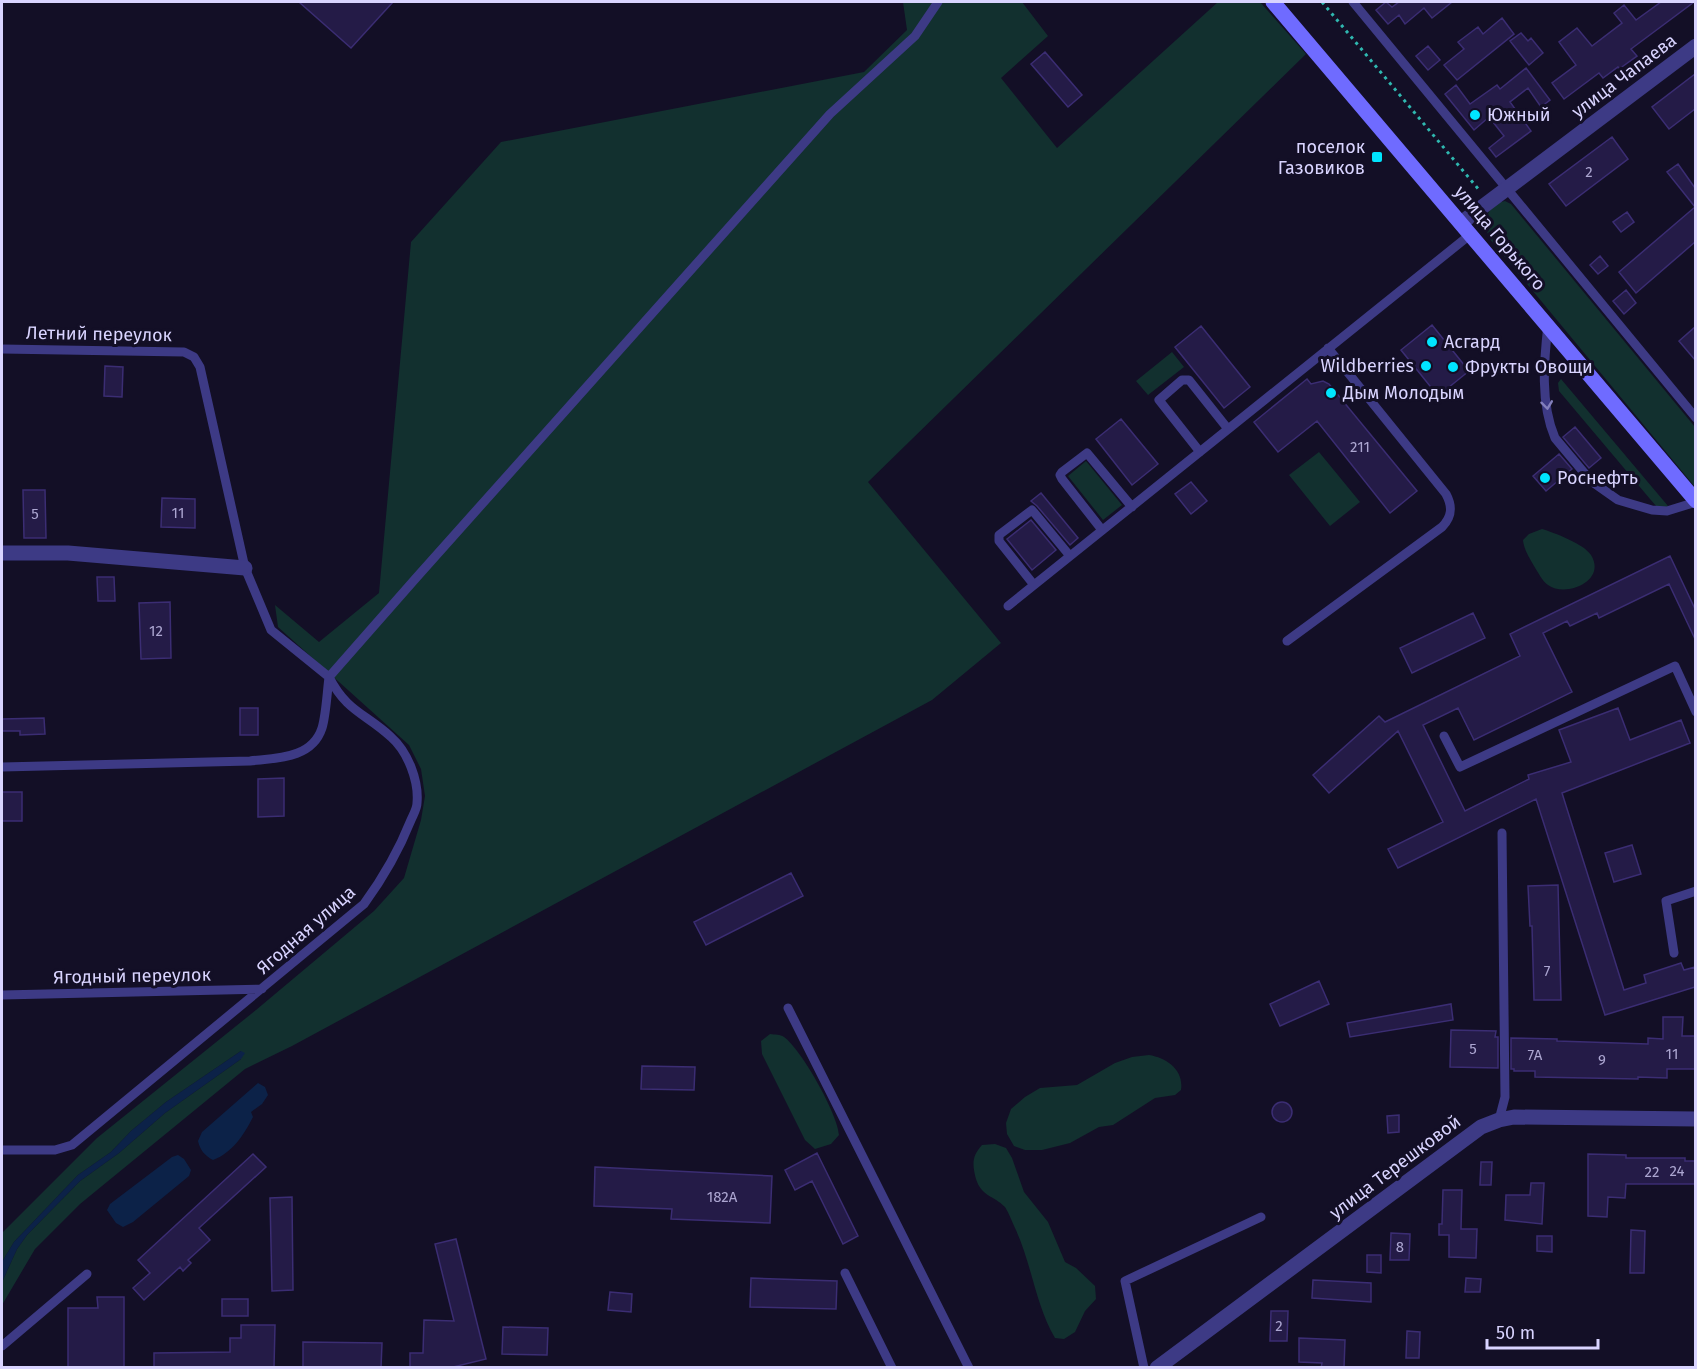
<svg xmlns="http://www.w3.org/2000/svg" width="1697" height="1369" font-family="'Fira Sans',sans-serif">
<rect width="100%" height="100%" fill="#130f26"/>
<path fill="#12302f" d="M903 2H1022L1048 36 1001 78 1057 148 1218 2H1260L1306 54 868 482 1001 643 932 700 292 1046 245 1069 80 1204 35 1249 2 1305V1282L17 1249 27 1235 80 1181 119 1153 165 1113 241 1059V1051L166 1102 131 1131 111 1152 78 1175 14 1242 2 1262V1233L97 1138 256 1010 374 911 404 878 421 820 425 796 421 769 409 745 278 627 275 605 319 642 379 593 411 242 501 142 864 72 907 30Z
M1505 201 1511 204 1695 427V487L1489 238C1483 221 1486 205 1505 201Z
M1172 352 1184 367 1148 395 1136 381Z
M1561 379 1668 506 1667 507H1657L1650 499 1559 391 1558 383Z
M1319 452 1360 502 1330 526 1289 475Z
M1086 461 1122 505 1103 520 1068 476Z
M1542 529C1555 533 1584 544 1591 555 1607 581 1566 598 1548 585 1542 581 1538 572 1534 566 1529 557 1524 550 1523 540L1529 534Z
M770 1034C775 1035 780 1034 784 1037 801 1049 838 1114 839 1135L831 1144 815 1149 805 1140 762 1054 761 1041Z
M1149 1055C1167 1058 1184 1070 1181 1090L1175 1095 1155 1098 1113 1125 1099 1127 1070 1143 1042 1150H1025L1014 1146 1007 1134 1006 1123 1011 1109 1025 1097 1040 1088 1077 1085 1115 1063 1132 1057Z
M995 1144 1006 1148 1012 1158 1024 1192 1048 1222 1065 1262 1076 1268 1095 1286 1096 1299 1085 1311 1075 1332 1064 1339 1055 1338C1035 1304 1032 1264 1015 1228 1012 1222 1009 1213 1005 1207 993 1195 982 1197 976 1179 972 1164 972 1156 982 1145Z"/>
<path fill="#0c2248" d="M241 1051 245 1053 241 1059 165 1113 119 1153 80 1181 27 1235 17 1249 2 1282V1262L14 1242 78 1175 111 1152 131 1131 166 1102Z
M258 1083 265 1087 268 1095 262 1104 251 1112 253 1117C244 1135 232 1153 213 1160 205 1156 200 1150 198 1141L202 1132Z
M178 1155 184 1159 191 1170 189 1176 133 1222 123 1227 116 1223 107 1210 110 1204 172 1157Z"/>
<path fill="#241b47" stroke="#3b2d73" stroke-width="1.5" d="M299 2H393L351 48Z
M1386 2 1392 7 1399 2H1452L1432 18 1424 8 1405 24 1399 15 1388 24 1376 10Z
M1661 2H1694L1631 49 1637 56 1619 69 1618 67 1603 78 1599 73 1564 99 1552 83 1576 65 1559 42 1577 28 1592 46 1622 23 1614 13 1624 5 1636 20Z
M1502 18 1514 34 1457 80 1444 65 1464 49 1458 42 1478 27 1483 34Z
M1521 33 1528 41 1531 38 1543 53 1529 65 1510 41Z
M1428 46 1440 60 1428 70 1416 56Z
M1045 52 1082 95 1068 107 1031 64Z
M1526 68 1550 100 1541 107 1528 88 1510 102 1531 131 1496 157 1489 148 1504 136 1489 117 1474 130 1445 94 1456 85 1470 104 1497 85 1500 89Z
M1695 74V109L1669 129 1652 107Z
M1612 137 1628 159 1566 206 1549 184Z
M1678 164 1695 188V242L1636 293 1619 272 1695 207 1667 172Z
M1627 212 1634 222 1621 232 1613 222Z
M1600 256 1608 266 1598 274 1590 265Z
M1626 290 1636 303 1624 314 1613 301Z
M1432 325 1469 371 1438 396 1401 350Z
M1201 326 1250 387 1224 408 1175 347Z
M1695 327V360L1679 341Z
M105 366 123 367 122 397 104 396Z
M1307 379 1311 384 1323 381 1329 384 1417 491 1390 513 1317 421 1278 452 1254 422Z
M1121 419 1158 464 1132 485 1096 439Z
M1575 427 1601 458 1589 468 1563 437Z
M1559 454 1572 469 1546 491 1533 476Z
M1191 482 1207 501 1191 514 1175 494Z
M23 490H45L46 538H24Z
M1041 493 1078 538 1070 545 1037 506 1031 501Z
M162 498 195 499V528L161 527Z
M1031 520 1056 550 1032 570 1007 539Z
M1670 556 1695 609V639L1669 584 1599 618 1597 613 1570 626 1567 621 1543 633 1572 692 1474 740 1458 708 1423 725 1465 811 1529 779 1528 775 1571 762 1559 730 1618 708 1630 740 1681 720 1690 743 1562 793 1624 990 1646 983 1644 975 1681 963 1684 970 1695 967V987L1605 1015 1536 799 1398 868 1388 849 1443 822 1398 731 1329 793 1313 775 1379 716 1385 722 1520 656 1510 634Z
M97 577H114L115 601H98Z
M170 602 171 658 141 659 139 603Z
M1473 613 1485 638 1412 673 1400 648Z
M240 708H258V735H240Z
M44 718 45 734 20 735V731H2V719Z
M284 778V816L258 817V779Z
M2 792H22V821H2Z
M1632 845 1641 874 1614 882 1605 853Z
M791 873 803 896 706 945 694 922Z
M1558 885 1561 1000H1534L1532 926H1530L1528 886Z
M1319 981 1329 1004 1280 1026 1270 1004Z
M1451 1004 1453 1020 1350 1037 1347 1023Z
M1663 1017H1683L1682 1036H1695V1069H1667V1078L1638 1077V1079L1535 1077V1071H1514V1069H1511V1038L1557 1039V1041L1648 1044V1038L1663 1039Z
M1451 1030 1496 1031 1495 1037H1498V1068L1450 1067Z
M642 1066 695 1067 694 1090 641 1089Z
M1272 1112a10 10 0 1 1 20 0a10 10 0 1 1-20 0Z
M1399 1115V1132L1388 1133 1387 1116Z
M817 1153 858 1236 843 1244 812 1181 795 1190 785 1170Z
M253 1154 266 1167 199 1228 210 1240 188 1260 191 1263 183 1271 180 1267 144 1300 133 1288 150 1273 138 1260Z
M1588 1154 1626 1155V1158H1685V1161H1695V1184H1626L1625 1198 1608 1197 1607 1217 1588 1216Z
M1481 1162H1492L1491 1185H1480Z
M595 1167 772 1176 770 1223 671 1219 672 1209 594 1206Z
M1531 1183H1544L1542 1224 1505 1220 1506 1195H1530Z
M1443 1190H1462L1461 1229H1477L1476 1258 1449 1257V1235H1439V1224H1442Z
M292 1197 293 1290 272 1291 270 1198Z
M1631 1230 1645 1231 1644 1273H1630Z
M1391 1233 1410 1234 1409 1260H1390Z
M1537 1236H1552V1252L1537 1251Z
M456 1239 486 1359 449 1368H410V1353H423L424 1320 454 1321 435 1244Z
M1367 1255H1381V1273L1367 1272Z
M751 1278 837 1281 836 1309 750 1307Z
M1466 1278 1481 1279 1480 1292H1465Z
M1313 1280 1371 1283V1302L1312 1298Z
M610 1292 632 1294 631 1312 608 1310Z
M97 1297H124V1368H68V1308H98Z
M222 1299H248V1316H222Z
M1271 1311H1288L1287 1341H1270Z
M241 1325H275L274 1368H154V1353L230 1352V1338H241Z
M503 1327 548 1328 547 1355 502 1354Z
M1407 1331 1420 1332 1419 1358H1406Z
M1299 1338 1345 1340 1344 1368H1321L1322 1363 1299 1362Z
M303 1342 382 1343 381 1368H303Z"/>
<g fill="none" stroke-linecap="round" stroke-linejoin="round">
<path stroke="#2fb8b0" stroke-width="3" stroke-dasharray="3 4.5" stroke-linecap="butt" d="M1322 2 1480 191"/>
<path stroke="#3d3a85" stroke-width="9" d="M1353 2 1696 418
M1548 324C1544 361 1540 403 1555 438L1591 481 1618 500 1652 510 1667 511 1696 502
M2 349 184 352 194 357 200 367 245 568 271 630 329 677C327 693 326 715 322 728 312 759 276 758 250 761L2 767
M1200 452 1159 400 1182 380H1189L1228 429
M1102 530 1062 479 1060 475 1062 472 1087 453 1132 507
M1034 585 999 541V535L1032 510 1070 556
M1008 606 1471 234
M1287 641 1442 527C1452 517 1453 507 1446 494L1328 348
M1444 736 1460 767 1675 666 1696 712
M1674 953 1666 901 1696 891
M2 995 262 989
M788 1008 969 1368
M1499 1120 1505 1097 1502 833
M2 1150H55L72 1145 364 904C383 878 399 850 411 820 413 815 417 809 417 803 419 781 408 752 391 737 365 713 347 712 329 677L416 578 830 114 915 36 938 2
M845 1273 892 1368
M2 1346 87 1274
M1144 1368 1125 1281 1261 1217"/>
<path stroke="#3d3a85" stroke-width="15" d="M1461 223 1696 46
M2 553H68L245 568
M1157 1368 1481 1127 1499 1120 1514 1117 1696 1119"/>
<path stroke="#6f6bff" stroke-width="15" d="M1273 2 1696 501"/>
</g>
<defs><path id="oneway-chevron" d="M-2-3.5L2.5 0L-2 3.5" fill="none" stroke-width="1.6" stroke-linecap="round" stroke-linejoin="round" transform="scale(1.5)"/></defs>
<use stroke="#837fbc" href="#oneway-chevron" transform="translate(1547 405) rotate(83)"/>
<g fill="#00e5ff" stroke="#130f26" stroke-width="2">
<circle cx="1475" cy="115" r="6"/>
<rect x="1371" y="151" width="12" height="12" rx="3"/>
<circle cx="1432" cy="342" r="6"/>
<circle cx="1426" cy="366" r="6"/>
<circle cx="1453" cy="367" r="6"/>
<circle cx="1331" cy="393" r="6"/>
<circle cx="1545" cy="478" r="6"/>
</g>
<g text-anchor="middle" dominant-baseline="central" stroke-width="6" stroke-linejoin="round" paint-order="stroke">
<g font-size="15" fill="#aca6d1">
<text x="1589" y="172">2</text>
<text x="1360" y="447">211</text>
<text x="178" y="513">11</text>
<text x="35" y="514">5</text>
<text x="156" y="631">12</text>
<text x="1547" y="971">7</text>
<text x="1473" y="1049">5</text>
<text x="1672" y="1054">11</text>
<text x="1535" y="1055">7А</text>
<text x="1602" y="1060">9</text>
<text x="1677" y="1171">24</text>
<text x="1652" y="1172">22</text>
<text x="722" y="1197">182А</text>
<text x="1400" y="1247">8</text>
<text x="1279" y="1326">2</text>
</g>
<g font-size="18" fill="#d9d4ff" stroke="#130f26">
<text transform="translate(1624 76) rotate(-37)">улица Чапаева</text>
<text transform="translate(1500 238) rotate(50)">улица Горького</text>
<text transform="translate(99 334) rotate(1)">Летний переулок</text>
<text transform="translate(306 930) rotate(-41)">Ягодная улица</text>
<text transform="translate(132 976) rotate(-1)">Ягодный переулок</text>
<text transform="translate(1395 1167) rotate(-37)">улица Терешковой</text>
</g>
<g font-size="18" fill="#d9d4ff" stroke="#130f26" text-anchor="start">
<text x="1487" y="115">Южный</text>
<text x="1365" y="147" text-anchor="end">поселок<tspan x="1365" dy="21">Газовиков</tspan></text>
<text x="1444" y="342">Асгард</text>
<text x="1414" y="366" text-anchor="end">Wildberries</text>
<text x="1465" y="367">Фрукты Овощи</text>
<text x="1343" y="393">Дым Молодым</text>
<text x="1557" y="478">Роснефть</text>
</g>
</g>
<rect width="1697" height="1369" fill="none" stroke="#d9d4ff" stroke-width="6"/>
<path d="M1487 1339v9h111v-9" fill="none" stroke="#d9d4ff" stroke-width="3"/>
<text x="1496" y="1339" font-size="18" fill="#d9d4ff" stroke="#130f26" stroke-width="4.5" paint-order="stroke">50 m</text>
</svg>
